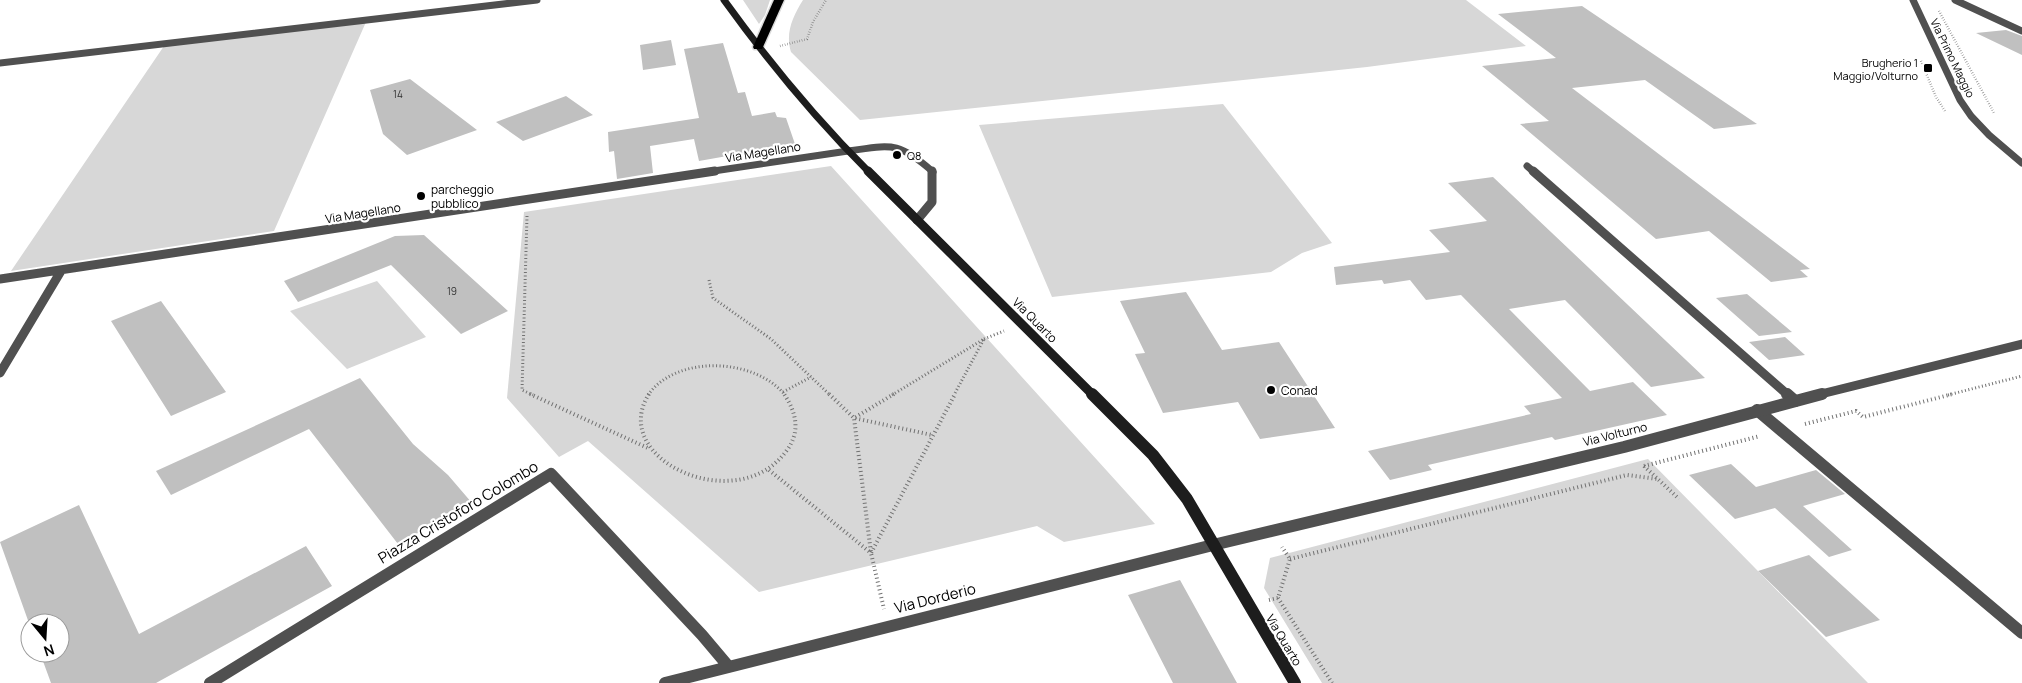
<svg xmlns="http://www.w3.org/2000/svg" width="2022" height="683" font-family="Manrope,sans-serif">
<rect width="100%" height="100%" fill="#fff"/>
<path fill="#d7d7d7" d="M743 0H770L765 15 759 24Z
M803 0H1466L1526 46 1367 67 860 120 791 52C785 33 793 16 803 0Z
M366 22 274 231 11 271 164 46Z
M1223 104 1332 243 1302 253 1271 272 1052 297 979 125Z
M831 166 1155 524 1064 542 1037 526 759 592 588 441 559 457 507 398 524 212Z
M377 281 426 337 347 369 290 311Z
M1648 459 1868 683H1322L1264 588 1270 558Z"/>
<path fill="#c0c0c0" d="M1582 6 1757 124 1714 129 1645 80 1572 88 1810 269 1800 270 1808 277 1771 282 1709 231 1656 239 1520 124 1549 121 1482 66 1556 58 1498 14Z
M2006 30 2022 36V55L1976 33Z
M671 40 676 65 643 70 640 45Z
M723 43 738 93 745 92 752 116 775 112 777 117 786 118 795 144 699 161 694 139 650 146 653 173 617 179 614 151 609 152 608 132 699 118 684 49Z
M410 79 477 130 407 155 383 134 370 90Z
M566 96 593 115 523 141 496 122Z
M1493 177 1705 378 1651 387 1565 300 1509 309 1590 391 1633 382 1667 415 1555 440 1552 437 1428 465 1432 470 1390 480 1368 451 1531 414 1524 406 1562 398 1461 295 1426 300 1410 280 1384 284 1382 280 1336 285 1334 267 1450 252 1429 230 1487 221 1448 183Z
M424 235 508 311 461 334 391 265 298 302 284 281 395 236Z
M1186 292 1222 350 1279 342 1335 428 1260 439 1238 402 1163 413 1135 354 1145 353 1120 301Z
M1747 294 1792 332 1759 336 1716 298Z
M161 301 226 392 171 416 111 321Z
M1785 337 1805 355 1769 360 1749 342Z
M360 378 413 444 448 475 472 503 398 544 309 429 171 495 156 471Z
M1731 464 1756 487 1816 470 1845 494 1803 506 1852 550 1829 557 1775 508 1735 519 1689 475Z
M79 505 139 634 306 546 332 586 156 683H51L40 653H60V623H30V626L0 542Z
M1809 555 1880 620 1826 637 1758 571Z
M1180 580 1237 683H1173L1128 595Z"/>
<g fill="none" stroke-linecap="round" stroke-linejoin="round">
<g stroke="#dbdbdb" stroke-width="3">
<path id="highway" d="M774 0H784L763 47 762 49H754L753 47Z"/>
</g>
<path stroke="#727272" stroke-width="2.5" stroke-dasharray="0.5 2" stroke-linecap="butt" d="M1939 11 1994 113
M780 46 807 39 813 22 826 0
M1921 61 1936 97 1945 111"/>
<path stroke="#727272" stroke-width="3" stroke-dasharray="1 2.5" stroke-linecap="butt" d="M527 216 522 390 533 395
M709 280 713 298 771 339 830 395
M984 339 1004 331
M783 392 811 377
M648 395C677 354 755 358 785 395
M892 395 984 339 954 395
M1948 395 2022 376"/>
<path stroke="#727272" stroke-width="4" stroke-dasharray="1 3" stroke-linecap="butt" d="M530 394 650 449
M649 394C607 460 739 519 787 450 801 431 796 412 784 394
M829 394 854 418 871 553 884 609
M894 394 854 418 932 435
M1805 424 1856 411 1863 417 1953 394
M1644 466 1760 436
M1644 466 1679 499
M769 470 871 553 955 394
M1290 559 1627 475 1658 479
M1278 598 1332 683
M1269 600 1278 598 1290 559 1282 547"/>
<path stroke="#505050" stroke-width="7" d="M1955 0 2022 31
M848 151C892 145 898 141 933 172
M1527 166 1534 172"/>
<path stroke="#505050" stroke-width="9" d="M1533 171 1788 395
M917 220 932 202V171"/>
<path stroke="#505050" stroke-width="12" d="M1787 394 1795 401
M1757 410 2022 633"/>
<path stroke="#505050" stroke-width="7" d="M1913 0 1960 100 1971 116 1989 135 2022 163
M0 63 537 0
M707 172 848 151"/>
<path stroke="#505050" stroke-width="9" d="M0 279 715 171
M0 373 61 271
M1817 395 2022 344"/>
<path stroke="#505050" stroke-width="12" d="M210 683 551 474 702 635 729 667
M665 683 1213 545 1624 447 1822 394"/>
<path stroke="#1d1d1d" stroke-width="7" d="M724 0C768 61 816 119 869 172"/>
<path stroke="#1d1d1d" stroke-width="9" d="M868 171 1093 395"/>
<path stroke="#1d1d1d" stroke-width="12" d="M1092 394 1153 455 1187 499 1295 683"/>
<use href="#highway" fill="#000" fill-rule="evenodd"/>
</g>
<g fill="#000" stroke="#fff" stroke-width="2">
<rect x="1923" y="63" width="10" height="10" rx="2.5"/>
<circle cx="897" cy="155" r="5"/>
<circle cx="421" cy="196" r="5"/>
<circle cx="1271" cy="390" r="5"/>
</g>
<g text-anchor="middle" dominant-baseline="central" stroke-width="4.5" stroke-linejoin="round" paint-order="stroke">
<g font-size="10" fill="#303030">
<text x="398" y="94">14</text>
<text x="452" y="291">19</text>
</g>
<g font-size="11" fill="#000" stroke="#fff">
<text transform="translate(1953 58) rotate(64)">Via Primo Maggio</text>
</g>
<g font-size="11" fill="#000" stroke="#fff" text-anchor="end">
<text x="1918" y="62">Brugherio 1<tspan x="1918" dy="13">Maggio/Volturno</tspan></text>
<text x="907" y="155" text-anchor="start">Q8</text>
</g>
<g font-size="12" fill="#000" stroke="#fff">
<text transform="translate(763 152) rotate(-9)">Via Magellano</text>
<text transform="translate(363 213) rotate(-9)">Via Magellano</text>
<text transform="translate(1035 320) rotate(45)">Via Quarto</text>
<text transform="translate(1615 434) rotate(-14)">Via Volturno</text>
<text transform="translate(1284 640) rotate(59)">Via Quarto</text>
</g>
<g font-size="12" fill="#000" stroke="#fff" text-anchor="start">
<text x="431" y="189">parcheggio<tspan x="431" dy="14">pubblico</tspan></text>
<text x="1281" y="390">Conad</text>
</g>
<g font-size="15" fill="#000" stroke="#fff">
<text transform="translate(458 512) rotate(-31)">Piazza Cristoforo Colombo</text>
<text transform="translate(935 598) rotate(-14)">Via Dorderio</text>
</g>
</g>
<g transform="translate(45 638) rotate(162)"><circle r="24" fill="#ffffff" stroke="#999999"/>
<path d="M0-4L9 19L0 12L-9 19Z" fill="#000000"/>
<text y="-8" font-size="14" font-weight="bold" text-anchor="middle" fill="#000000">N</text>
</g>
</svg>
